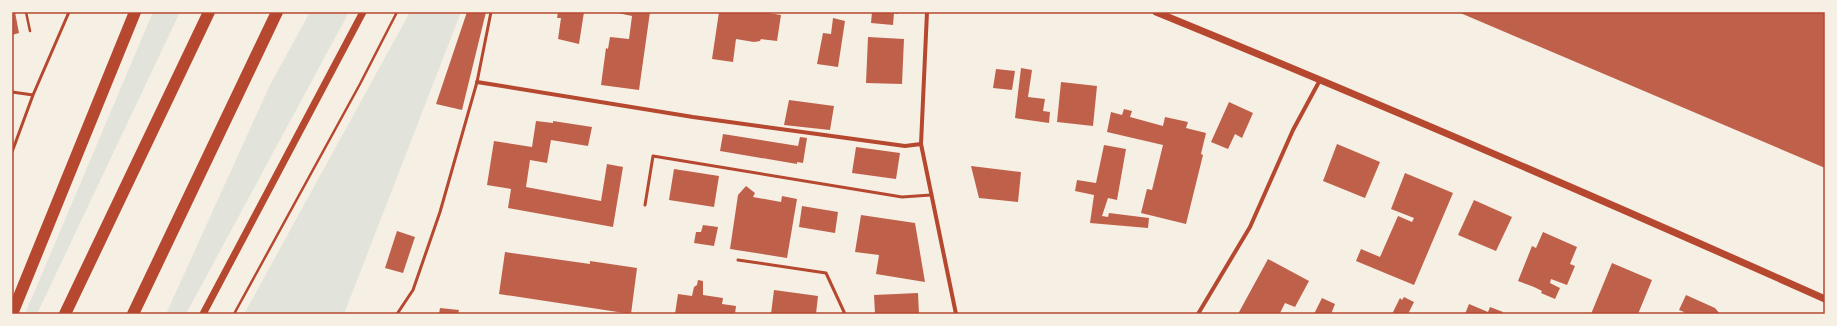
<svg xmlns="http://www.w3.org/2000/svg" width="1837" height="326" font-family="Roboto,sans-serif">
<rect width="100%" height="100%" fill="#f6efe4"/>
<path fill="#e2e4dc" d="M153 12H180L37 314H25Z
M310 12H349L186 314H166L270 85Z
M410 12H461L344 314H244Z"/>
<path fill="#bf614a" d="M12 12H15L19 33 12 35Z
M467 12H486L462 110 436 104Z
M558 12H584L579 44 558 39 561 18H557Z
M613 12H650L639 90 601 85 606 48 608 49 610 37 629 39 632 16Z
M719 12H762L781 15 777 41 761 39 760 41 754 42 736 39 733 62 712 59Z
M872 12H898V14L894 13 893 25 871 23Z
M1458 12H1825V168Z
M833 18 845 21 838 67 817 64 823 33 831 34Z
M868 37 904 39 902 84 866 83Z
M1021 68 1032 70 1028 97 1045 99 1043 111 1050 112 1049 123 1015 118Z
M996 69 1015 71 1012 90 993 88Z
M1061 82 1097 86 1093 126 1057 122Z
M789 100 834 106 830 130 784 125Z
M1229 102 1253 113 1242 138 1235 134 1228 149 1211 142Z
M1124 109 1132 111 1130 117 1163 126 1165 117 1188 122 1186 128 1206 133 1201 154 1203 155 1186 224 1141 213 1147 189 1152 190 1163 145 1107 132 1111 112 1122 115Z
M536 121 553 123V121L592 127 588 146 551 140 547 163 530 160 526 187 601 201 607 164 623 167 613 227 508 208 511 189 487 185 494 141 532 147Z
M723 134 798 146 800 137 807 138 803 163 797 162V164L720 151Z
M1337 144 1380 162 1365 198 1323 181Z
M1104 145 1126 149 1117 200 1108 198 1102 216 1108 217 1109 213 1149 218 1148 228 1090 223 1094 195 1075 191 1077 180 1096 183Z
M856 147 900 153 896 179 852 173Z
M971 166 1021 172 1018 202 979 198Z
M674 169 719 176 714 207 669 200Z
M1405 173 1453 193 1414 285 1356 261 1361 249 1380 257 1398 216 1412 222 1414 218 1391 209Z
M746 186 755 193 753 197 781 202 782 196 797 199 787 258 730 249 738 195Z
M1474 200 1512 217 1496 251 1458 235Z
M802 206 838 212 835 233 799 227Z
M861 215 915 223 925 282 876 274 879 255 855 252Z
M703 225 718 227 714 246 694 243 696 232H701Z
M397 231 415 237 403 273 385 268Z
M1543 232 1577 247 1570 264 1575 266 1567 285 1551 279 1550 283 1560 288 1555 299 1541 293 1542 291 1534 287 1518 281 1532 246 1536 248Z
M505 252 590 264V261L637 268 631 314 499 294Z
M1268 259 1309 281 1295 307 1285 303 1280 313 1282 314H1238Z
M1612 263 1652 280 1638 314H1591Z
M698 280 703 281V295L723 298 722 304 736 306 735 314H675L678 294 692 296 694 287 697 285Z
M774 290 818 296 816 314H771Z
M918 293 919 314H875L874 295Z
M1686 295 1715 308 1720 314H1683L1684 312 1679 310Z
M1404 297 1414 302 1408 314H1392L1400 298 1402 300Z
M1322 298 1335 304 1331 314H1314Z
M1469 304 1488 312 1490 307 1503 312 1502 314H1465Z
M440 308 459 310 458 314H439Z"/>
<g fill="none" stroke-linecap="round" stroke-linejoin="round">
<path stroke="#b5482f" stroke-width="2.5" d="M26 12 30 31
M234 314 360 84 397 12"/>
<path stroke="#b5482f" stroke-width="3" d="M12 92 33 95 69 12
M12 152 33 95
M645 205 653 156 902 197 931 195
M738 260 826 273 845 314
M397 314 413 290 440 212 477 82 491 12"/>
<path stroke="#b5482f" stroke-width="4" d="M927 12 921 144 956 314
M477 82 693 117 905 146 921 144
M1198 314 1250 227 1293 130 1320 80"/>
<path stroke="#b5482f" stroke-width="7" d="M1156 12C1381 104 1603 200 1825 299
M203 314 363 12"/>
<path stroke="#b5482f" stroke-width="12" d="M12 314 135 12
M65 314 209 12
M133 314 277 12"/>
</g>
<rect width="1837" height="326" fill="none" stroke="#f6efe4" stroke-width="26"/>
<rect x="13" y="13" width="1811" height="300" fill="none" stroke="#b5482f" stroke-width="1.5"/>
</svg>
